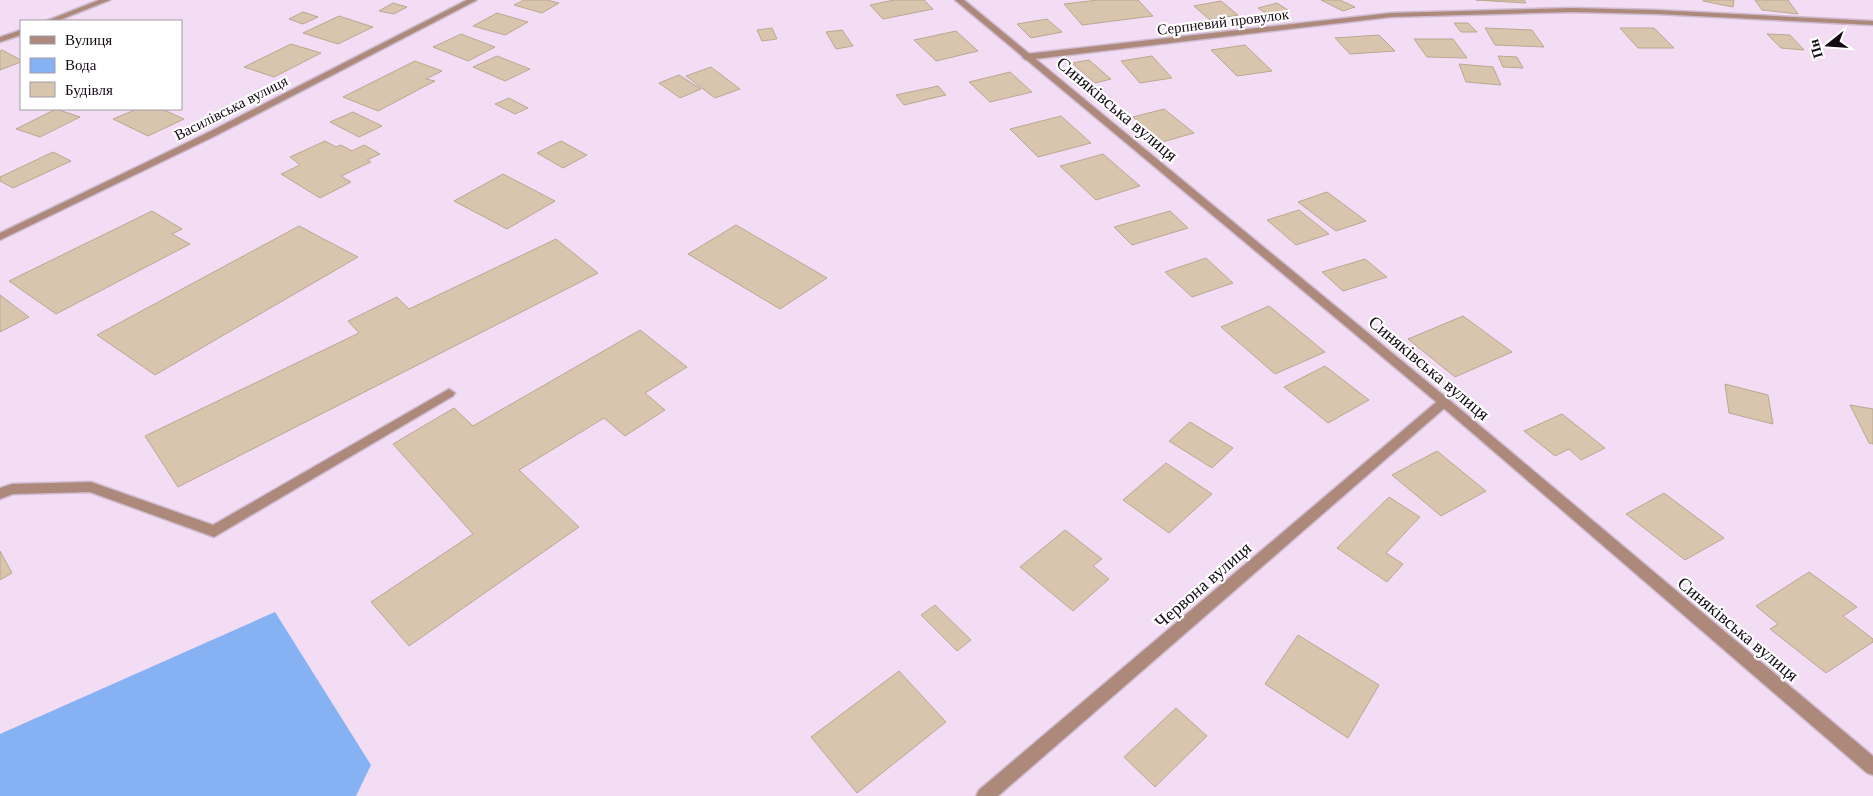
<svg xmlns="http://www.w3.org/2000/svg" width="1873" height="796" font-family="Georgia,serif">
<rect width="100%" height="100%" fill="#f3ddf4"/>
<path fill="#86b2f4" d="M275 612 371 765 356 796H0V734Z"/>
<path fill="#d9c4ad" stroke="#bba791" d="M524 0H547L559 3 542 13 514 5Z
M894 0H924L933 9 883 19 870 5Z
M1098 0H1138L1153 16 1082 25 1064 4Z
M1321 0H1340L1355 7 1343 11Z
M1476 0H1524L1526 3Z
M1703 0H1734L1733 7 1703 1Z
M1755 0H1788L1798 14 1762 10Z
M1221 1 1238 15 1210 20 1194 6Z
M393 3 407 7 394 14 379 11Z
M1277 3 1291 12 1272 17 1258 8Z
M303 12 318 17 303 24 289 19Z
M497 13 528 22 505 35 473 26Z
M339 16 373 27 338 44 303 33Z
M1047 19 1062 32 1031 38 1017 24Z
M1454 23H1468L1477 32H1461Z
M772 28 777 39 762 41 757 30Z
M1485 28 1532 30 1544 47 1495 45Z
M1620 28H1654L1674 48H1638Z
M842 30 853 46 836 49 826 32Z
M956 31 978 51 936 61 914 40Z
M461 34 495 47 468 61 433 47Z
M1767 34 1790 35 1804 50 1781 48Z
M1379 35 1395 51 1350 54 1335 38Z
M1414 39H1453L1467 58 1427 57Z
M291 44 321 53 274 77 244 67Z
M1245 45 1272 71 1237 76 1211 50Z
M2 50 21 60V62L0 70V51Z
M497 56 530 69 505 81 473 67Z
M1152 56 1172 78 1140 83 1121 61Z
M1498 56 1517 57 1523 68 1503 67Z
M1089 60 1111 79 1095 83 1072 63Z
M415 61 442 71 426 79 435 81 378 111 343 97Z
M1459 64 1493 67 1501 85 1466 82Z
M711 67 740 89 715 98 686 76Z
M1010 72 1032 92 990 102 969 82Z
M679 75 701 89 680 98 659 83Z
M938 86 946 95 904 105 896 95Z
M509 98 528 108 515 114 495 104Z
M56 109 80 117 40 137 16 129Z
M137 109H162L184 119 148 136 113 119Z
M1164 109 1194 133 1162 142 1133 117Z
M353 112 382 126 359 137 330 122Z
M1061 116 1091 143 1038 157 1010 129Z
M325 141 336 147 341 145 352 151 364 145 380 154 367 160 371 162 341 176 351 182 320 198 281 174 300 165 290 157Z
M561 141 587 155 563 168 537 153Z
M53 152 71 161 13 188 0 181V177Z
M1103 154 1140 186 1096 200 1060 166Z
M503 174 555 201 507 229 454 201Z
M1327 192 1366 221 1336 231 1298 202Z
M1299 210 1329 234 1296 245 1267 220Z
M152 211 182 229 172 234 190 244 56 314 9 281Z
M1170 211 1188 228 1132 245 1114 227Z
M736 225 827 278 780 309 688 254Z
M299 226 358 257 155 375 97 335Z
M556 239 598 273 178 487 145 436 359 333 348 321 397 297 409 309Z
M1206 258 1233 283 1192 297 1165 272Z
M1365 259 1387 277 1343 291 1322 272Z
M0 295 29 317 0 332Z
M1269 306 1325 352 1275 374 1221 327Z
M1463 316 1512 352 1455 377 1408 339Z
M640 330 687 367 645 393 665 410 625 436 604 418 519 470 579 527 409 646 371 602 473 534 393 444 454 408 473 426Z
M1325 366 1369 400 1328 423 1284 387Z
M1725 384 1768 395 1773 424 1729 413Z
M1850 405 1873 409V444L1869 443Z
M1562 414 1605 448 1581 460 1569 449 1555 456 1524 431Z
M1190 422 1233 448 1212 468 1169 441Z
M1437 451 1486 491 1441 516 1392 475Z
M1166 463 1212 494 1169 533 1123 500Z
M1664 493 1724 538 1685 560 1626 514Z
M1389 497 1420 517 1386 553 1403 564 1387 582 1337 548Z
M1065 530 1102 559 1093 566 1109 579 1073 611 1020 567Z
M0 551 12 573 0 580Z
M1809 572 1857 607 1843 616 1873 639V642L1826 673 1770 629 1778 624 1756 606Z
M935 605 971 640 957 651 921 615Z
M1298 635 1379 685 1348 738 1265 684Z
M899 671 946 722 857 793 811 737Z
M1176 708 1207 736 1155 787 1124 757Z"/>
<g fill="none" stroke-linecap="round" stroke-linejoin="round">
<g stroke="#cfbbd0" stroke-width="3">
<path id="service" d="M449 389 455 393 453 396 214 537 90 492 13 494 0 499V488L12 484 91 482 213 525Z"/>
</g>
<g stroke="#cfbbd0" stroke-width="3">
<path id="minor" d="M99 0H110L57 21H46Z
M1572 8 1656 10 1873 21V25L1656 14 1572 12 1391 17 1026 60 1022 57 1026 54 1391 13Z
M21 30V35L0 42V37Z
M1444 398 1448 399 1450 402 1448 405 998 796H976L979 790 1440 399Z"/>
</g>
<g stroke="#cfbbd0" stroke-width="3">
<path id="tertiary" d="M467 0H477L215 136 0 240V233L209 132Z
M955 0H964L1448 399 1873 756V775L1867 773 1440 405Z"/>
</g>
<use href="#service" fill="#ad897b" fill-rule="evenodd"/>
<use href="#minor" fill="#ad897b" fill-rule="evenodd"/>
<use href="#tertiary" fill="#ad897b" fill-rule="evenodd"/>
</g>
<g text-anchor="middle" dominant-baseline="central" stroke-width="4.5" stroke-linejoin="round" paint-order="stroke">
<g font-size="15" fill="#130b13" stroke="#fff">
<text transform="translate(1223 22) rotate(-7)">Серпневий провулок</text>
<text transform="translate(231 108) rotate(-27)">Василівська вулиця</text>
</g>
<g font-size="18" fill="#130b13" stroke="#fff">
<text transform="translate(1117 109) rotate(40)">Синяківська вулиця</text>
<text transform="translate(1429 368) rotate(40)">Синяківська вулиця</text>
<text transform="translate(1203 585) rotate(-41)">Червона вулиця</text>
<text transform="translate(1738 629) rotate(40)">Синяківська вулиця</text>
</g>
</g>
<rect x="20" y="20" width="162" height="90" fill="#ffffff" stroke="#a19da1"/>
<rect x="30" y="36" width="25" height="8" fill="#ad897b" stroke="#a19da1"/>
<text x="65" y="45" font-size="15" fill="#130b13">Вулиця</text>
<rect x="30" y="58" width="25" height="15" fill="#86b2f4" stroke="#a19da1"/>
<text x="65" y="70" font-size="15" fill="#130b13">Вода</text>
<rect x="30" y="82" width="25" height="15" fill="#d9c4ad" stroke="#a19da1"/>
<text x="65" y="95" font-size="15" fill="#130b13">Будівля</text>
<g transform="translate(1828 45) rotate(253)" stroke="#ffffff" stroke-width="4" paint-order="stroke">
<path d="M0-4L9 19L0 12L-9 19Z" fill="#130b13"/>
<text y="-8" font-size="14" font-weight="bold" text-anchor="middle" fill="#130b13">Пн</text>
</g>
</svg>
